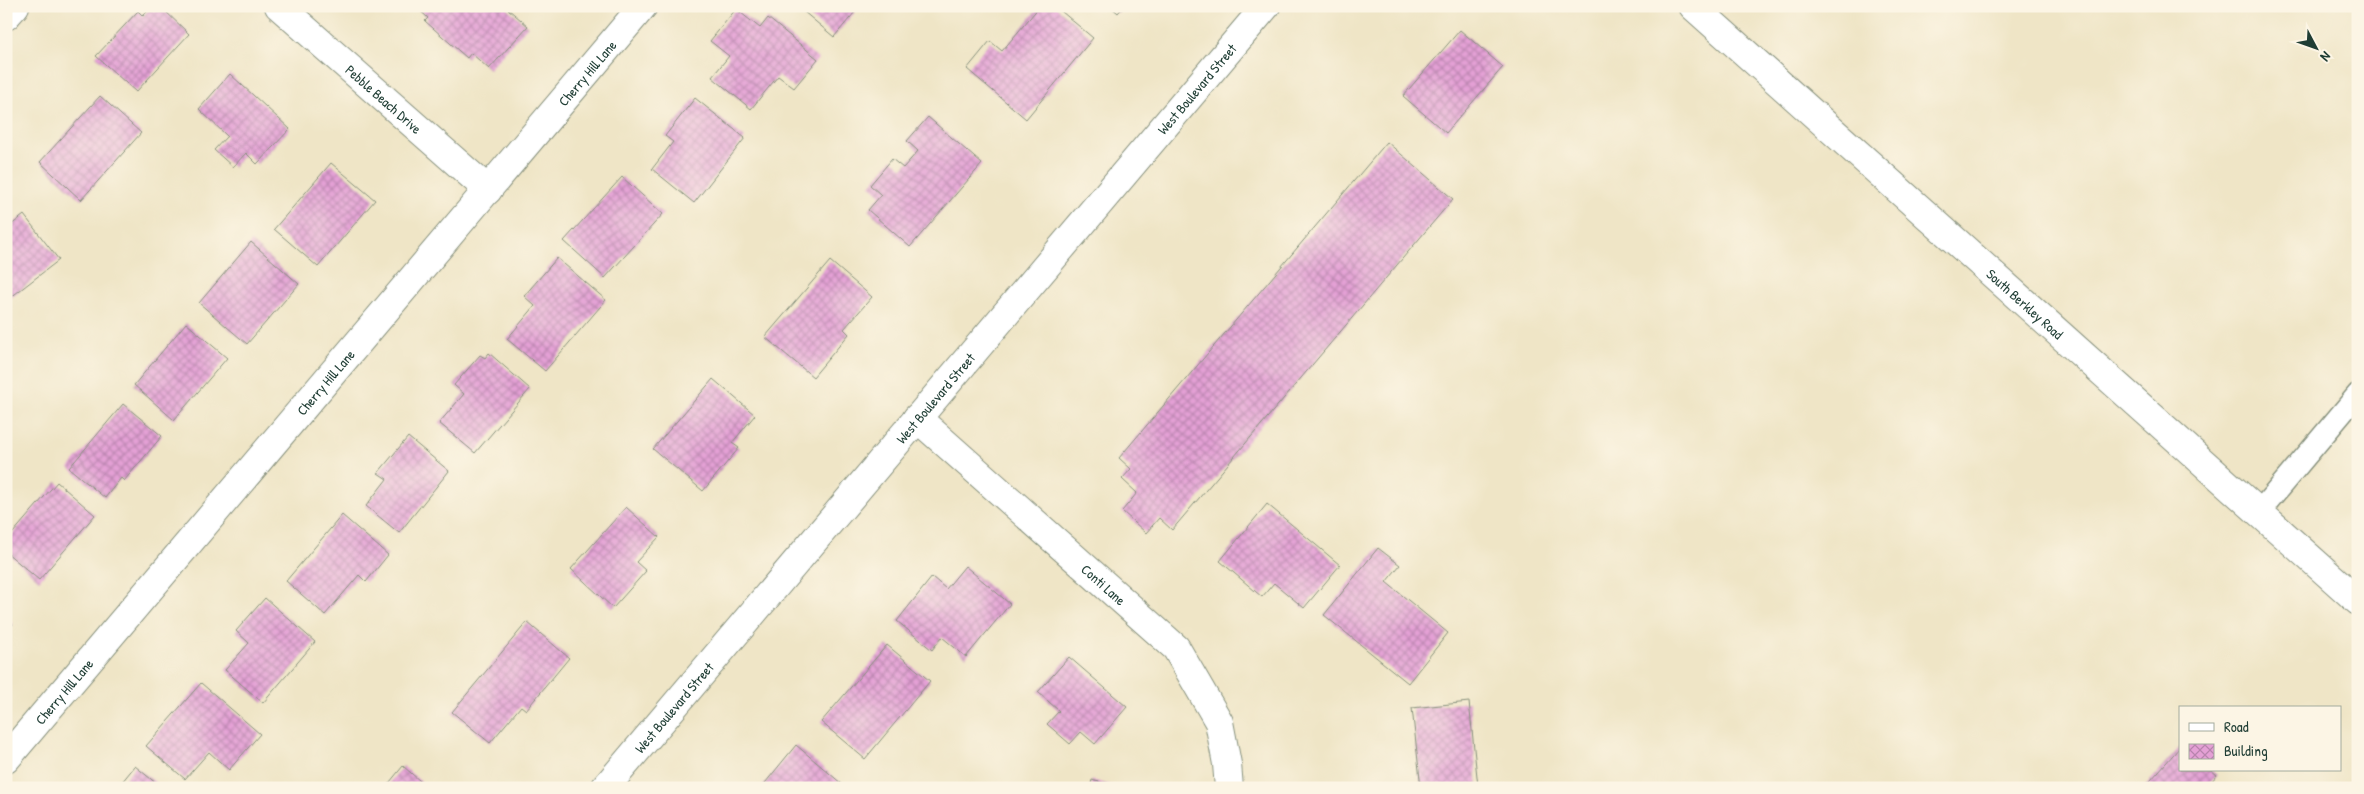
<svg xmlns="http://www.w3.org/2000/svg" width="2364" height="794" font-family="'Patrick Hand',sans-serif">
<defs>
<pattern id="building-cross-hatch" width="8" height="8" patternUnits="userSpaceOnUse" patternTransform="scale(1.25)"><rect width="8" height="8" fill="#e4a0d5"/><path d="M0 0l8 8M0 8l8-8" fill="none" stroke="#b884ae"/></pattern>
</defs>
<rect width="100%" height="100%" fill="#fcf5e5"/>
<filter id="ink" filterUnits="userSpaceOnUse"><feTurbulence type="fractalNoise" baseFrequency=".02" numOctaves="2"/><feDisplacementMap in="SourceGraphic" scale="10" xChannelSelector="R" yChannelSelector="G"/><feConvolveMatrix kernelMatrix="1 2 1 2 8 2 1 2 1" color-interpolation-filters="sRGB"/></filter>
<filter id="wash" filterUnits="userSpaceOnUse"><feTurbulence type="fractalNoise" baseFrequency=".0096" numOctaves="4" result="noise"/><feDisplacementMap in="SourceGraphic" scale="20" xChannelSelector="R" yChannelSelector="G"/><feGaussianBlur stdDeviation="1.12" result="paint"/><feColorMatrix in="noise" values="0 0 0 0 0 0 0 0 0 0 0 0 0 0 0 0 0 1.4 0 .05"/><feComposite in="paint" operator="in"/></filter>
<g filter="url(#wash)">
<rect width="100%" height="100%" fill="#efe5c6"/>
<g id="blocks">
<path fill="url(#building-cross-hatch)" d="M152 6H160L189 34 136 92 96 56 138 11 143 16Z
M415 6H510L508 9 528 26 489 69 471 53 467 58 425 21 428 18Z
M797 6H860L834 37Z
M1040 6H1055L1093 38 1026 119 967 69 990 41 1002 51Z
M1110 6H1124L1118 13Z
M736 9 760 28 768 18 818 59 794 88 778 76 751 109 712 77 729 56 710 41Z
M1460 30 1503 67 1446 133 1403 96Z
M230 74 290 129 257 164 246 153 233 167 214 150 227 136 199 109Z
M100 96 141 133 81 200 40 162Z
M695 98 745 138 694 203 652 169 673 142 665 136Z
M928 117 982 164 910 247 868 210 881 195 870 185 892 159 903 168 918 151 907 141Z
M1387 142 1453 199 1172 530 1159 518 1146 533 1122 511 1137 493 1122 479 1131 469 1119 458Z
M331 163 375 200 318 267 274 229Z
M622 177 663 214 605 278 564 241Z
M24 215 59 260 6 301V229Z
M251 242 299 284 247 344 199 303Z
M557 258 606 300 545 371 507 339 535 306 524 296Z
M830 261 872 297 844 329 849 334 813 377 765 337Z
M186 323 227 358 174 420 134 385Z
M489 353 530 389 475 453 439 423 464 394 454 385 480 355 485 358Z
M713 379 755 415 732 443 739 448 703 491 653 449Z
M123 404 162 436 124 481 121 478 105 498 69 468Z
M408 437 449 471 399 533 366 506 387 479 378 473Z
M57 482 95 515 39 580 6 552V541Z
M1267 504 1340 565 1304 608 1274 583 1262 597 1220 561Z
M626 507 659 537 636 562 646 571 613 608 571 569Z
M342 515 388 555 366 582 359 575 325 615 286 581Z
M1378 548 1400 565 1386 582 1448 633 1408 683 1324 615Z
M965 566 1010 604 966 657 942 637 932 650 897 621 932 577 946 589Z
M265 598 315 642 263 703 225 670 249 643 236 631Z
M6 618 13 624 6 632Z
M527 622 569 658 526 710 521 706 490 743 452 712Z
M887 645 930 681 865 759 821 722Z
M1069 657 1127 707 1095 744 1081 732 1070 744 1047 724 1059 711 1038 692Z
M201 683 260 734 229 770 209 752 185 779 146 746Z
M1469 702 1478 786 1421 788 1412 708Z
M796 745 842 784 839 788H761Z
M2180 747V770H2211L2217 775 2206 788H2144Z
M135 766 162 788H117Z
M403 766 428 788H385Z
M1092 780 1116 787V788H1090Z"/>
</g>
</g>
<g filter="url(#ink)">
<use href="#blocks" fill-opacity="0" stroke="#87917d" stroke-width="1"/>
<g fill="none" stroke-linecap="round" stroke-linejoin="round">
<g stroke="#87917d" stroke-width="24">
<path id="service" d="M2258 513 2358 394"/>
</g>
<g stroke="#87917d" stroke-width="30">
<g id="minor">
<path id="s1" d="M279 6 488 190"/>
<path id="s2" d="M1693 6 2358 601"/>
<path d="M6 16 15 6"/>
<path id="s3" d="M917 418 1176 648 1219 722 1227 764 1229 788"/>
<path id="s4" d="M6 759 643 6"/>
<path id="s5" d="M605 788 1266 6"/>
</g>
</g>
<use href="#service" stroke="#fff" stroke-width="21"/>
<use href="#minor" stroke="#fff" stroke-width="28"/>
</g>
</g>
<g text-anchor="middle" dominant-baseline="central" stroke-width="4.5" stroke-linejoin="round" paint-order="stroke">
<g font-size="14" fill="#1f3d34" stroke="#fcf5e5">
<text stroke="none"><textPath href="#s4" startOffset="899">Cherry Hill Lane</textPath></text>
<text stroke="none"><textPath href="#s5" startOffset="916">West Boulevard Street</textPath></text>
<text stroke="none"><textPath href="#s1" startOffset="140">Pebble Beach Drive</textPath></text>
<text stroke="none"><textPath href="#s2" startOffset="446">South Berkley Road</textPath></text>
<text stroke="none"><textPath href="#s4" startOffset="494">Cherry Hill Lane</textPath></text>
<text stroke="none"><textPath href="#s5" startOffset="511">West Boulevard Street</textPath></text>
<text stroke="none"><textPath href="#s3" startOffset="250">Conti Lane</textPath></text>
<text stroke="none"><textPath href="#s4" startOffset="89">Cherry Hill Lane</textPath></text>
<text stroke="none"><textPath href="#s5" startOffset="106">West Boulevard Street</textPath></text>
</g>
</g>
<rect width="2364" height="794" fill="none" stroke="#fcf5e5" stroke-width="25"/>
<rect x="2179" y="706" width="162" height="65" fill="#fcf5e5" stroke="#a4ab9e"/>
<rect x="2189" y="723" width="25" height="8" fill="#ffffff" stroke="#a4ab9e"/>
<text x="2224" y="732" font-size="15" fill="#1f3d34">Road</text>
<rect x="2189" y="744" width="25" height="15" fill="url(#building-cross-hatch)" stroke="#a4ab9e"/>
<text x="2224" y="756" font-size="15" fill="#1f3d34">Building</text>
<g transform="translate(2316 48) rotate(131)" stroke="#fcf5e5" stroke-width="4" paint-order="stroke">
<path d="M0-4L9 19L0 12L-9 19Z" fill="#1f3d34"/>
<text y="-8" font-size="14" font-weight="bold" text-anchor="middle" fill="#1f3d34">N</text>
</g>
</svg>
